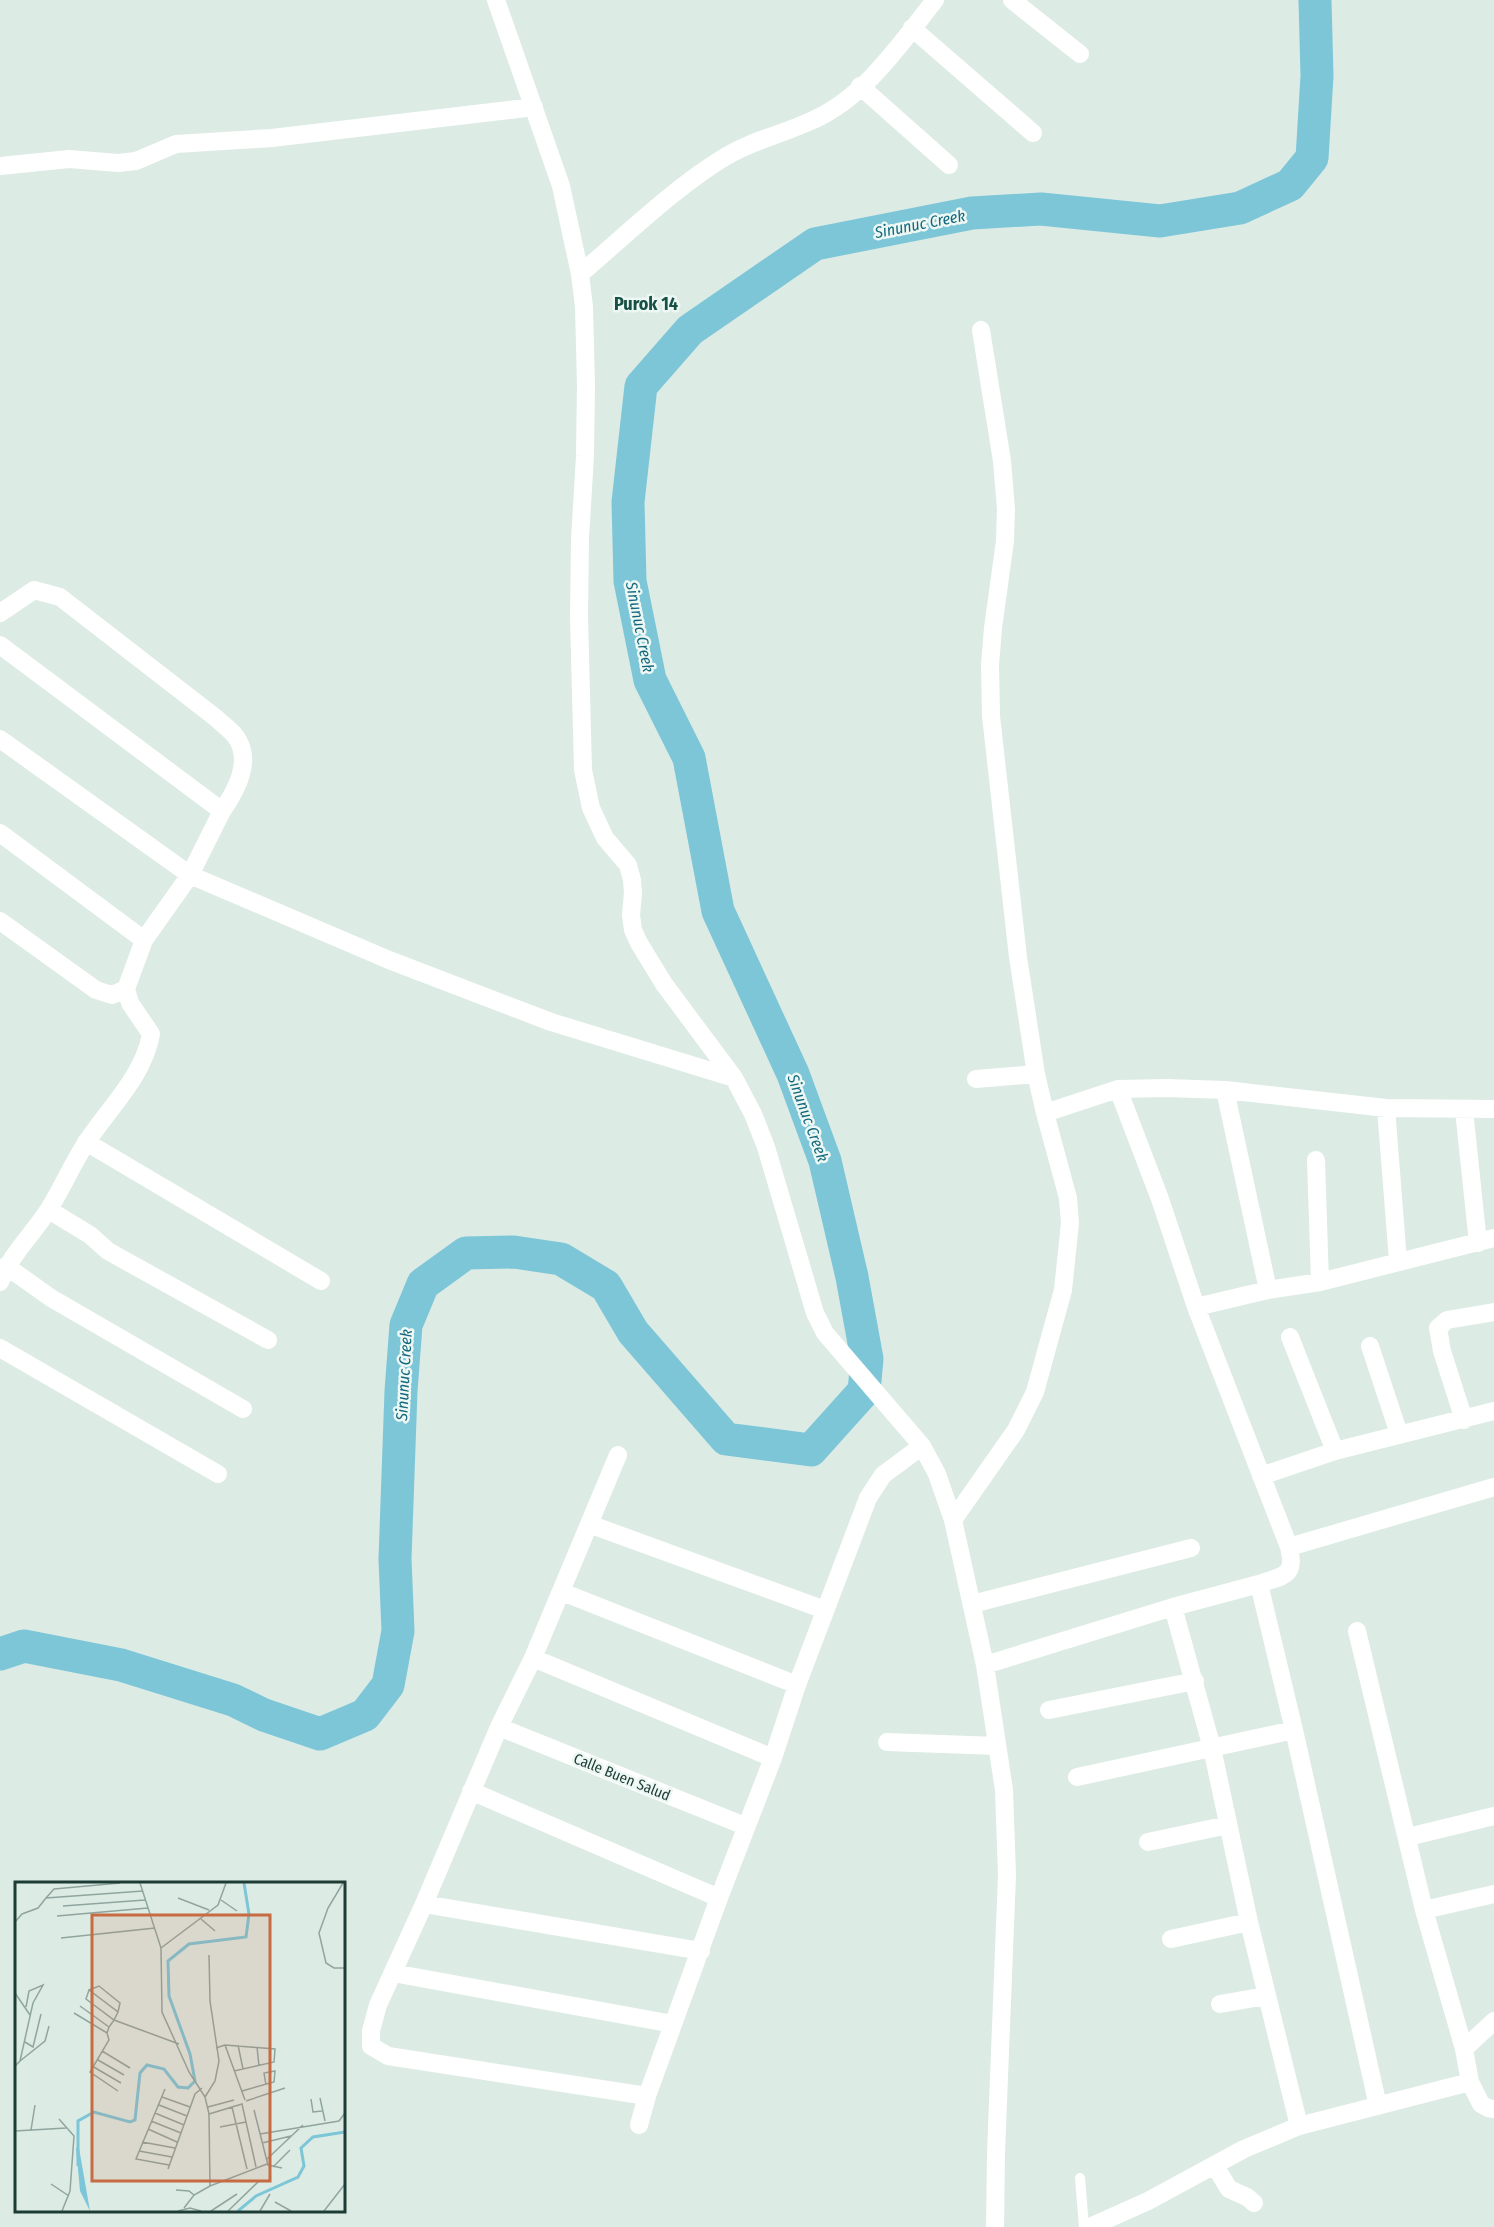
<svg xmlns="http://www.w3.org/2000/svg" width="1494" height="2227" font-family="'Fira Sans Condensed',sans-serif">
<rect width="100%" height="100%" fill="#ddebe5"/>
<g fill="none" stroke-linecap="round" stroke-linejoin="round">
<path stroke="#7dc6d8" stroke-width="33" d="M0 1654 24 1646 121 1665 233 1700 264 1715 320 1734 365 1715 388 1685 398 1631 395 1559 401 1391 406 1325 423 1284 466 1253 514 1252 561 1259 606 1286 633 1332 726 1439 811 1450 864 1391 867 1359 852 1277 825 1161 793 1074 718 911 689 758 650 680 630 581 628 502 641 386 690 330 815 244 972 213 1041 209 1160 221 1240 208 1290 185 1312 158 1317 76 1315 0"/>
<path stroke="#fff" stroke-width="10" d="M1080 2178 1084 2227"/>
<path stroke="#fff" stroke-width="18" d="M496 0 561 186 580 274 584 307 586 385 585 456 580 538 579 617 583 770 591 808 605 838 628 865 632 880 633 893 631 915 633 930 639 943 664 984 734 1078 753 1114 766 1147 815 1313 825 1333 922 1446 937 1474 953 1520
M1012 0 1080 54
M912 28 1033 133
M860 86 949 165
M0 166 69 159 118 163 136 161 176 144 272 138 534 107
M580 274C625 236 675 187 725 157 752 140 784 134 813 120 865 97 901 43 935 0
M981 330 1002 461 1006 509 1005 541 993 628 990 665 991 716 1018 957 1036 1074 1045 1113 1068 1198 1070 1223 1063 1290 1035 1392 1016 1430 953 1520 985 1665 1173 1607 1259 1584 1294 1730 1378 2106
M0 613 34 590 60 597 216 718C222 724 231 730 236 737 253 761 236 791 222 811
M0 645 222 811 190 875 144 940 126 989 112 995 96 990 0 921
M0 739 190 875 389 960 551 1022 734 1078
M0 833 144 940
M976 1079 1036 1074
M1118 1089 1167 1088 1225 1090 1386 1108 1494 1109
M1225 1090 1268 1290
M1386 1108 1398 1261
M1464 1110 1478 1243
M1045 1113 1118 1089 1160 1199 1196 1307 1289 1547
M86 1142 321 1281
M1316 1160 1320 1282
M49 1210 90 1235 108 1251 268 1340
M6 1266 51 1298 243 1409
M0 1282C11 1254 33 1234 49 1209 63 1187 73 1162 88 1140 110 1107 144 1075 151 1034L130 1003 126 989
M1196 1307 1268 1290 1320 1282 1494 1238
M1290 1337 1335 1451
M1370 1346 1399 1434
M0 1348 218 1474
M1464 1420 1442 1351 1438 1328 1447 1320 1494 1312
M618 1455 533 1658 499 1727 424 1904 378 2005 371 2031V2046L388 2056 647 2096
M1261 1476 1335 1451 1494 1411
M589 1524 825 1610
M1259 1584C1284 1575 1296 1577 1289 1547L1494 1487
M562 1592 797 1685
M972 1604 1191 1548
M1173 1607 1212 1748 1249 1922 1299 2126
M1357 1631 1424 1910 1464 2049 1470 2082 1481 2104 1488 2108 1494 2109
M533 1658 773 1758
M985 1665 1004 1790 1007 1875 996 2153 995 2227
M1049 1710 1195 1681
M499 1727 745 1826
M887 1742 997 1746
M1077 1777 1294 1730
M471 1791 719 1898
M1408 1837 1494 1816
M1148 1842 1228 1825
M424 1904 701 1951
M1424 1910 1494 1894
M1171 1939 1249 1922
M393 1973 673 2024
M1220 2004 1266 1996
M1464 2049 1494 2021
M639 2125 647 2096 719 1898 773 1758 797 1685 868 1498 883 1475 922 1446
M1215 2166 1229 2189 1247 2197 1254 2203
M1090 2227 1148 2201 1244 2149 1299 2126 1470 2082"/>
</g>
<g text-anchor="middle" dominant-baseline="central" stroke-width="5" stroke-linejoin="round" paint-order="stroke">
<g font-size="15" fill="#1d3c35" stroke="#edf7f3">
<text transform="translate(622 1777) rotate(22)">Calle Buen Salud</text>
</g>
<g font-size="16" font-style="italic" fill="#11677e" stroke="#edf7f3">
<text transform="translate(920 224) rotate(-11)">Sinunuc Creek</text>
<text transform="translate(640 627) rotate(79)">Sinunuc Creek</text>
<text transform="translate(808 1118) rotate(70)">Sinunuc Creek</text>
<text transform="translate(404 1375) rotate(-87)">Sinunuc Creek</text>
</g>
<g font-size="18" font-weight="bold" fill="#175044" stroke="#edf7f3">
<text x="646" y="304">Purok 14</text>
</g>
</g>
<g transform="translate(15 1882)">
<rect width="330" height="330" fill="#ddebe5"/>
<path d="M61 266H64L75 329 65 309Z" fill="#7dc6d8"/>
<path fill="none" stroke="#7dc6d8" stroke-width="3" d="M63 284V239L79 230 115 240 120 238 125 191 132 183 149 187 163 205 173 206 180 199 175 172 154 114 153 79 174 62 231 55 234 32 229 1M223 329 241 314 283 295 289 284 286 266 298 255 330 250"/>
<path fill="none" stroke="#90a59f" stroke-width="1.5" d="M125 1 146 66 147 130 174 190 190 215M328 1 313 26 304 51 311 81 319 86H330M31 16 39 7 105 1M163 16 194 28M206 18 222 29M48 24 130 18M42 34 133 26M186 37 200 49M0 40 7 32 23 26 31 16 128 9M46 56 140 46M146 66 203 23 211 1M194 73 195 119 204 179 200 199 190 215 194 232 227 222 241 285M74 108 84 104 105 121 103 130M0 111 15 133M65 124 94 145M59 131 92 151 94 145 99 138 103 130 74 108 71 117 99 138 164 162M92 151 94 158 75 190 103 209M10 160 18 165 26 132M210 163 260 167 259 180 219 189M223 163 228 187M242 165 244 184M201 166 210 163 230 218M87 169 115 186M83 178 109 193M5 179 30 159 34 144M0 184 5 179 18 121 28 103 14 109 11 125M77 184 106 201M150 207 121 277 154 283M227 209 255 201 259 200 260 189 249 191 251 203M147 215 175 225M305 216 310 239M296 217 298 230 307 229M231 219 270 206M144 223 172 234M193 225 219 218M217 225 232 287M239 228 253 283 267 286M140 231 169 243M44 237 59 254 55 309 47 329M136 239 166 251M205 245 231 240M133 247 162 260M16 248 20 223M0 249 51 246M245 252 324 239 330 231M127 260 160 266M247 261 276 254M124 269 157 275M251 278 288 243M258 285 275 268M153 287 180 212 187 206M36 302 54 314M195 304 252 282M161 308 174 309 179 313M260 320 276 329M169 326 179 313 195 304 194 232M163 329 175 326 186 329M196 329 222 312M213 329 244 299M245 329 255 312M309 329 330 302"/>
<path fill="#c66b42" fill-opacity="0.15" stroke="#c66b42" stroke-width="3" d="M77 33H255V299H77Z"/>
<rect width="330" height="330" fill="none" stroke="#1d3c35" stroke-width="3"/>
</g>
</svg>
